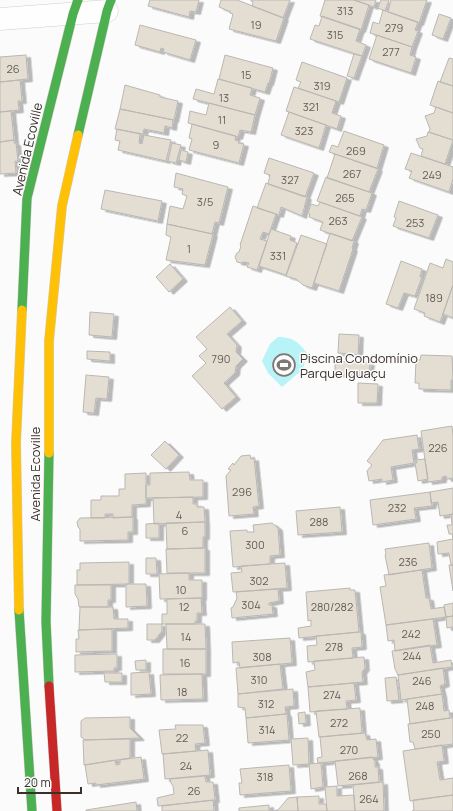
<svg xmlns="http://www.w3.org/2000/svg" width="453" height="811" font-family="Manrope,sans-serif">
<defs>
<filter id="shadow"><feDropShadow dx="4.5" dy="2.5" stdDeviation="0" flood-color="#0004"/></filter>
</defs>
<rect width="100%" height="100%" fill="#fbfbfb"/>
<path fill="#b7f3f7" d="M278 337C293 337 298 342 307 353L303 369 282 387 268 373 262 361 270 344Z"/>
<path fill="#e4ddd2" stroke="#bab7b3" filter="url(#shadow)" d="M150 0H199L196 12 190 11 189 17 148 6Z
M221 0H237L284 18 276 41 229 29 233 14 230 13 231 12 219 7Z
M251 0H290L283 18 252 6 253 2 251 1Z
M325 0H354L369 5 361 30 320 16Z
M354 0H376L374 7Z
M381 0H389L385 11 378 8Z
M391 0H427L419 23 388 12Z
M383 10 418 22 415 30 418 31 412 47 370 33 373 22 379 24Z
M439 14 451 18 443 39 432 35Z
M322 16 360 29 356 41 366 45 362 56 310 39 315 25 319 26Z
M140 25 196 40 190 60 163 52 164 49 161 48 160 52 135 45Z
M377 35 412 47 410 55 416 57 411 73 369 59Z
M354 54 362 56 354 78 347 76Z
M26 55 28 79 0 82V57Z
M225 55 273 68 269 83H268L265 92 219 79Z
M449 58 453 59V86L440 82Z
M302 62 347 78 339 102 298 88 301 82 296 80Z
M218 79 252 88 250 95 260 98 255 115 193 99 196 89 214 94Z
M20 80 22 101H18L19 110 0 112V82Z
M438 81 453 86V113L430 105Z
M125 85 160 95V97L178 101 174 120 120 109Z
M294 87 336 101 332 113 341 116 337 129 286 111Z
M209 103 255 115 251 132 240 130 238 137 188 123 190 111 206 115Z
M436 107 453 113V140L429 132 430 129 425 116 434 113Z
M120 109 173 120 172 128 165 126 164 133 144 129 143 134 115 129Z
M11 111 14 140 0 142V112Z
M289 112 326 125 319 148 281 135Z
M192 124 236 136 235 140 239 141 238 143 244 144 239 163 189 150 192 139 189 138Z
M117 129 140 134 139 143 142 144 144 135 171 140 166 161 118 150 120 141 115 140Z
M344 131 384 145 377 168 329 152 332 145 338 147Z
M428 132 453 140 445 164 421 156 423 149 420 148 416 139 427 136Z
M14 140V143H16L18 161H15L16 173 0 174V142Z
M172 143 181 145 176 163 168 161Z
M181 150 188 152 186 162 179 160Z
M411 153 453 167V179L449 192 409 178 412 171 405 169Z
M335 154 378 169 369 192 327 178Z
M269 158 314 173 305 197 268 184 270 175 264 173Z
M176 173 228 187 219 223 215 222 212 234 167 224 170 206 183 209 187 196 182 194 183 189 174 187Z
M326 177 372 193 366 210 362 209 360 216 317 201Z
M266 183 307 197 302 216 281 207 279 215 257 208Z
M105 190 162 201 158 221 101 209Z
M399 201 438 215 429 238 393 226 396 218 394 217Z
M320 202 362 217 352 241 320 230 323 222 309 217 310 214 308 213 311 204 318 206Z
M253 206 276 214 269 234 263 232 260 239 267 241 257 270 247 267 249 263 244 262 241 263 237 262 235 257 237 253 239 252 241 246 240 245Z
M167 224 213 234 205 265 166 260 171 237 166 235Z
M271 229 291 236 290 240 297 243 286 275 259 266Z
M330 233 354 241 352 248 353 249 339 291 314 283Z
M301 235 327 244 312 288 303 285 296 279 286 276Z
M446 259 453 262V285L440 322 424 316 425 313 414 309 430 263 443 268Z
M401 261 422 269 420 277H422L415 296 404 293 398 308 386 304Z
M170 264 183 279 169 292 156 277Z
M453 285V318L443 314Z
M230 307 242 321 227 334 237 345 236 352 243 359 236 366 235 373 224 383 236 397 222 409 192 376 206 363 199 356 207 349 196 337Z
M90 312 114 314 112 337 89 335Z
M339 334 359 335 358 355 338 353Z
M87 351 110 352V361L87 359Z
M421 355 452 356 453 380H451V390L419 389V383H415L416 360H420Z
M335 361 370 363 369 376 335 374Z
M86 375 109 377 107 399 96 398 94 413 83 412Z
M358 383 378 384 377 403H358Z
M452 426 453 436V478L447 479 446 476 442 477V480L428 482 421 431Z
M417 435 419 449 412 450 414 463 391 467 393 480 382 482V479L369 481 367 471 372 465 367 461 383 440Z
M165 441 179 455 166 469 151 455Z
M250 455 251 459 254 458 259 506 253 507 254 514 229 516 226 476 231 470 228 469 233 463 234 465 241 456Z
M425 459 428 479 418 481 415 463H417L416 460Z
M189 472 190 480H203V497L146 498V485H150V473Z
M146 473V504L132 505V517L113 518V514H105V518H91V500H101V496H119V489H125V474Z
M453 488V514L440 516 438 502 431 503 430 492Z
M430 492 432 506 414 508 416 519 373 525 370 500Z
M193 497V504H197V507H204L205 522 154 524 153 498Z
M340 507 342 532 298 535 296 511Z
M451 514H453V539L452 534H449L447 525H452Z
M133 517V532H128V540L80 541V529L78 527 77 522 80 518Z
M205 522V537H203V548L167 549 166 523Z
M159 523V538H146V524Z
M272 523 278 528 280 555 270 556V564L233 567 230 531 247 530V532H254L253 525Z
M453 539V565H451L449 553 438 554 437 542Z
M429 543 432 568 389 575 385 555 386 554 385 549Z
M205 548V573H167L166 549Z
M146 558H156L157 574H146Z
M129 562V584L77 585V570H80V563Z
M285 563 287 588 233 592 231 573 242 572 241 566Z
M449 565H453V591Z
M422 570 426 598H429L431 609 444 607 446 617 386 625 380 587 386 586 384 575Z
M189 573V580H202V598L160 599 159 574Z
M126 584H146L147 606 126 607Z
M75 585H111V600H108V607H79L78 599 75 594Z
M350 588V590H355L359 632 299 638 298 628 311 626V620L308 621 306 592Z
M278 589 279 601 269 603V605H272L273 614 232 618 231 608 233 607 237 598 236 592Z
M201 598 202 613H197V621H195V624H162V614H167V599Z
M453 603V616L446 617 444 605Z
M80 607H113L114 619H128V628L79 630Z
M453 616V627L447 628 446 617Z
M433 619 437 645 395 651 394 640 388 641 386 625Z
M147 624H162V631L155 640H147Z
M166 624H205L206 649H167Z
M112 629V651L76 652V639H79L78 630Z
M359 632H361L362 647 352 648 353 658 308 662 307 646 317 645 316 636Z
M290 638 292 663 240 668 239 662 233 663 232 642Z
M430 645 433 663 451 660 452 667 398 675 395 669 392 651Z
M163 649H206V674H163Z
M117 654V668H114V671L75 672V655Z
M364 657 365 668 362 672 363 682 308 687 306 672 315 670 314 661Z
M146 660V670H136L135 661Z
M280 664 283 689 238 694 236 668Z
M443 668 445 684 440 686 442 694 401 700 398 675Z
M149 672 151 694 131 695V673Z
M104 673H122V682H105Z
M202 674 203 699 161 700 160 675Z
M396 677 399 700 387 701 385 678Z
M354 683 356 700 346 701 347 709 310 712 308 687Z
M293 689 294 706 285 707 286 714 246 718 245 708 238 707V694Z
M442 694 444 711 449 710 450 718 410 724 407 699Z
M360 708 362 733 319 737 316 711Z
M305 712 306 723 299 724 298 713Z
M286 714H287L289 740 248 743 246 718Z
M130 717V728L140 738 85 740 81 737V721L85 718Z
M450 718H453V744L415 749 413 742H410L408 724Z
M175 725H203L205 743 195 744 196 751 162 754 159 730 176 729Z
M365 733 367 740 376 739 378 757 318 763 317 758 322 757 320 737Z
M308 738 309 764 293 765 291 739Z
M130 739V758L84 765 83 740Z
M442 745 444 761 437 762 440 780 453 778V795L410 801 403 751Z
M208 750 210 775 165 779 163 754Z
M141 757 144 779 96 785V783L88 784 85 765 115 760 116 765 120 764V760Z
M372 757 375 762V767H378L379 782 338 786 335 761Z
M321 763 323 787 311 789 309 764Z
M289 765 291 791 240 795 239 783H242L240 769Z
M205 776 206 782H213L215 800 158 806 157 798 174 794 173 786 171 783 170 779Z
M383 782 384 811H355L353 785Z
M337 786V796L354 795 355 811H327L325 787Z
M453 795V811H412L414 810 413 800Z
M319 796V804H326L327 811H298L297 797Z
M297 797 298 811H269L278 810 288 798Z
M213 800 214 811H162V806Z
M136 802 137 811H86V810Z
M269 805V811H239V808Z"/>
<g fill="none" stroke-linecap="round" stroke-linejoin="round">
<g stroke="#d3cecc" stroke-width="23">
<path id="street" d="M0 19 107 11"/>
</g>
<g stroke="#d3cecc" stroke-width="10">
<path id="fast" d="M78 135 107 11 111 0
M22 310 27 198 73 14 78 0
M49 453 46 622 49 686
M19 610 32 811"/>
</g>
<g stroke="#d3cecc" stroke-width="10">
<path id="slow" d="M49 453V341L62 206 78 135
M19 610 16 443 22 310"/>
</g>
<g stroke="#d3cecc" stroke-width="10">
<path id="jam" d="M49 686 57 811"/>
</g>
<use href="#street" stroke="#fefefe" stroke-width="22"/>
<use href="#fast" stroke="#4caf50" stroke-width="9"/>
<use href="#slow" stroke="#ffc107" stroke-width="9"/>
<use href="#jam" stroke="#c62828" stroke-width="9"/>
</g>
<defs>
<g id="stadium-ring" transform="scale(1.15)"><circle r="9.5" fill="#fbfbfb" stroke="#7e7774" stroke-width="1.5"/><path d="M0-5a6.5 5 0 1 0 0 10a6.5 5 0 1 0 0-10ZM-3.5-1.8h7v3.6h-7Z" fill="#7e7774"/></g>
</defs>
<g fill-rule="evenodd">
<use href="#stadium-ring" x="284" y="365"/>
</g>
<g text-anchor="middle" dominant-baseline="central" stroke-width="3" stroke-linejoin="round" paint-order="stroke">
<g font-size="11" fill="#645b55">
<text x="345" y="10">313</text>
<text x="256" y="24">19</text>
<text x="394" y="27">279</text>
<text x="335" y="34">315</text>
<text x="391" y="51">277</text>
<text x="13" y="68">26</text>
<text x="246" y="74">15</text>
<text x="322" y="85">319</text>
<text x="224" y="97">13</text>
<text x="311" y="106">321</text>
<text x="222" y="119">11</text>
<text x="304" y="130">323</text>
<text x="216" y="144">9</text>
<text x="356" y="150">269</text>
<text x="352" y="173">267</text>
<text x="432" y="174">249</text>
<text x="290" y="179">327</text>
<text x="345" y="197">265</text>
<text x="205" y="201">3/5</text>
<text x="338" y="220">263</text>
<text x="415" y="222">253</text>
<text x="189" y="248">1</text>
<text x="278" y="255">331</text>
<text x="434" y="297">189</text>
<text x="221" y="358">790</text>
<text x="438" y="447">226</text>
<text x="242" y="491">296</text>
<text x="397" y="507">232</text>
<text x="179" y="514">4</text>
<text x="319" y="521">288</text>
<text x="185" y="530">6</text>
<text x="255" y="544">300</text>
<text x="408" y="561">236</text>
<text x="259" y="580">302</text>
<text x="181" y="589">10</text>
<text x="251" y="604">304</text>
<text x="184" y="606">12</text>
<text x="332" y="606">280/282</text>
<text x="411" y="633">242</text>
<text x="186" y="636">14</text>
<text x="334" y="646">278</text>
<text x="412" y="655">244</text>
<text x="262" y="656">308</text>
<text x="185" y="662">16</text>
<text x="259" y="679">310</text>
<text x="422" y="680">246</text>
<text x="182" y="691">18</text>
<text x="332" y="694">274</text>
<text x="266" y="703">312</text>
<text x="425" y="705">248</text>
<text x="339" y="722">272</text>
<text x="267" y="729">314</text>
<text x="431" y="733">250</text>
<text x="182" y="737">22</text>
<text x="349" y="749">270</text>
<text x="186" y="765">24</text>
<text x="358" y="775">268</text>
<text x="265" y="776">318</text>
<text x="194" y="790">26</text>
<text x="369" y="798">264</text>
</g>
<g font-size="13" fill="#3a302b" stroke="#fbfbfb">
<text transform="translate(27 149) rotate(-77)">Avenida Ecoville</text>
<text transform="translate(35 474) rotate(-90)">Avenida Ecoville</text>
</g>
<g font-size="13" fill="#3a302b" stroke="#fbfbfb" text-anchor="start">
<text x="300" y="358">Piscina Condomínio<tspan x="300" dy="15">Parque Iguaçu</tspan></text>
</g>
</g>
<path d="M18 787v6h63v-6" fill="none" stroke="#3a302b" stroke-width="2"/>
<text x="24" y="787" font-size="12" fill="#3a302b" stroke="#fbfbfb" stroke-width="3" paint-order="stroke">20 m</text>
</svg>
